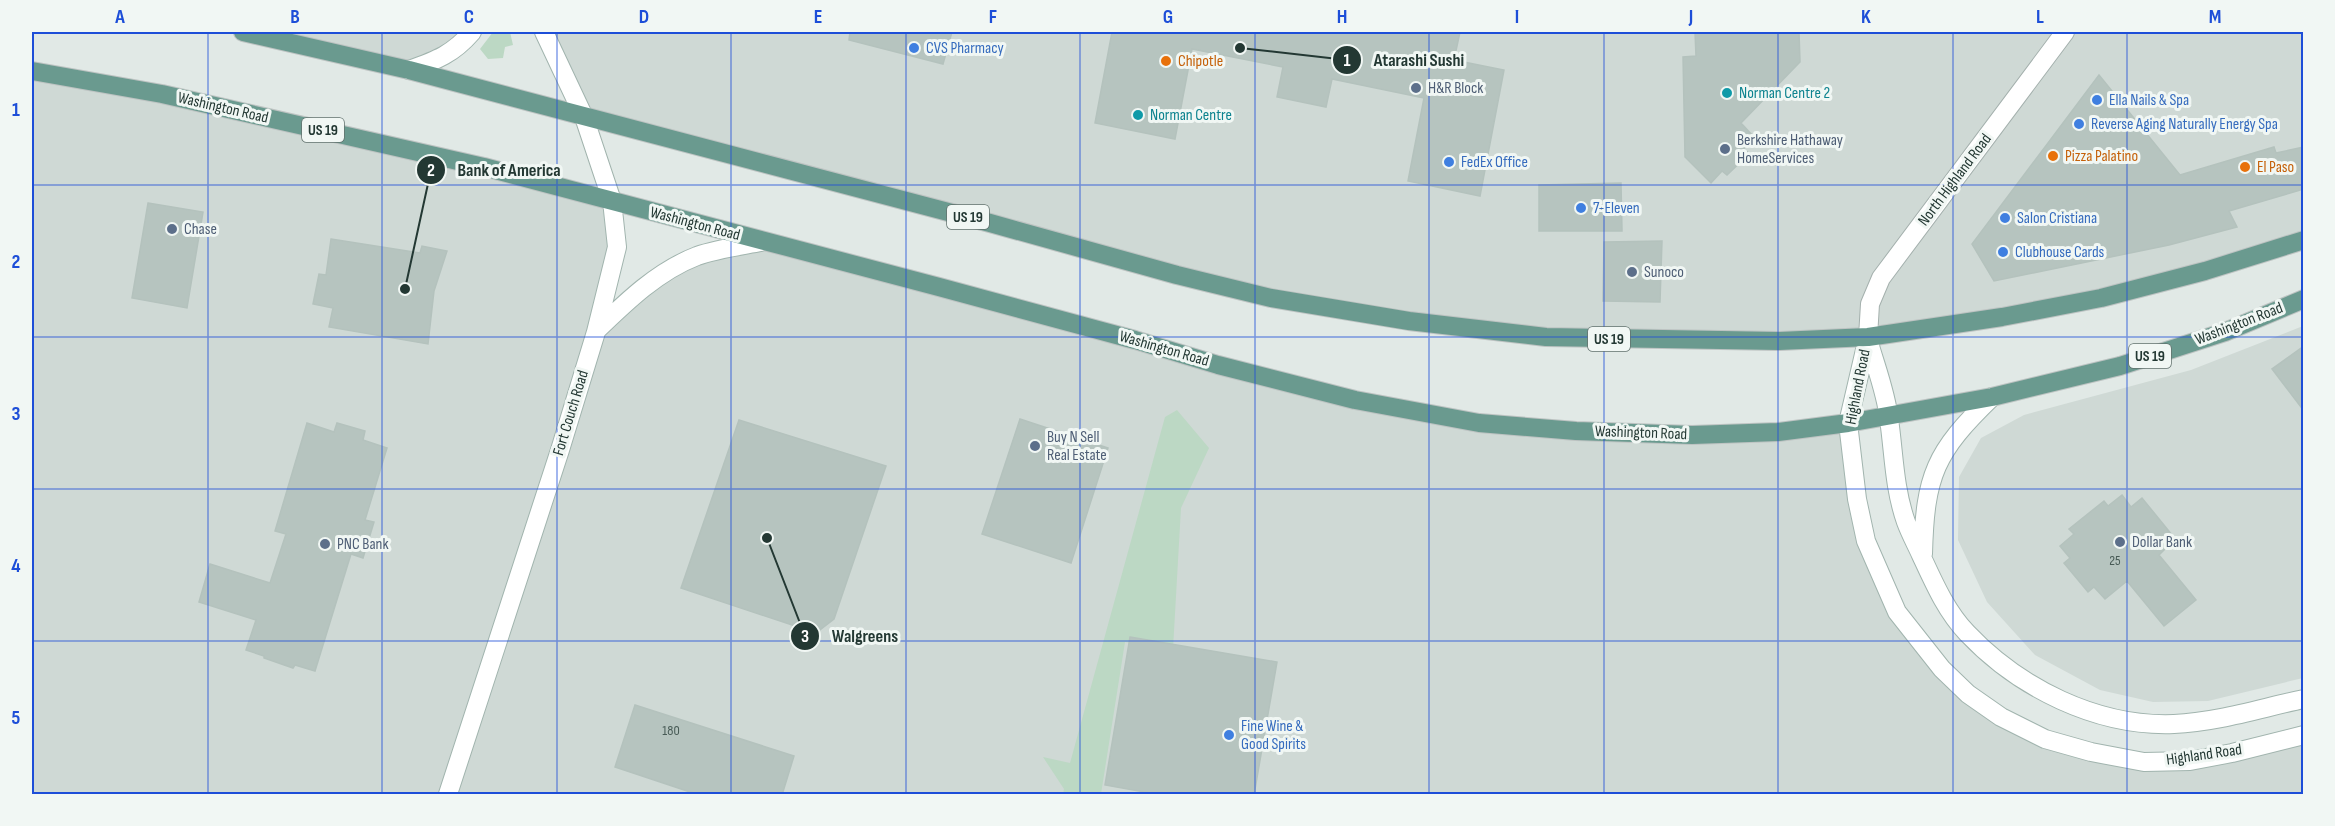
<svg xmlns="http://www.w3.org/2000/svg" width="2335" height="826" font-family="'Sofia Sans Condensed',sans-serif">
<rect width="100%" height="100%" fill="#e1e9e6"/>
<path fill="#cfd9d5" d="M243 32H472L409 70Z
M544 32H2303V240L1949 324 1647 340 1352 312 584 117Z
M32 71 612 201 617 247 597 330 669 270 761 242 1355 400 1576 431 1848 423 1857 499 1897 612 2001 717 2144 762 2303 735V794H32Z
M2303 326V678L2208 701 2153 702 2100 690 2035 655 1987 602 1958 540 1959 477 1981 438 2024 415 2191 370Z"/>
<path fill="#bcd8c4" d="M493 32H510L513 45 505 47 503 58 488 59 480 49Z
M1177 410 1209 448 1181 508 1173 649 1125 642 1101 794H1063L1064 789 1043 757 1070 763 1165 417Z"/>
<path fill="#b6c4bf" stroke="#b4c2bd" stroke-width="1.5" d="M850 32H952L943 64 849 40Z
M1112 32H1460L1454 60 1504 70 1480 196 1408 181 1424 98 1332 79 1326 107 1277 97 1283 67 1192 49 1175 139 1095 123Z
M1695 32H1799L1800 62 1741 123 1754 137 1744 148 1749 154 1727 175 1722 171 1711 183 1685 157 1683 57 1696 56Z
M2099 75 2180 175 2274 147 2276 153 2304 147V189L2229 211 2237 227 2169 245 1994 281 1972 244Z
M1621 183 1622 231H1539V185Z
M148 203 203 212 187 308 132 298Z
M331 239 420 253 422 246 447 251 434 291 428 344 329 327 333 308 313 304 319 274 326 275Z
M1662 241 1660 302 1603 301 1604 242Z
M2304 346V411L2272 369Z
M1020 419 1108 448 1071 563 982 534Z
M739 420 886 466 834 619 816 633 681 588Z
M307 423 334 432 337 423 365 431 363 440 387 448 365 520 374 522 363 558 351 554 315 671 295 665 293 668 264 658V656L246 650 256 620 199 602 210 564 270 583 286 534 275 531Z
M2122 495 2131 507 2142 498 2172 535 2162 543 2166 548 2159 555 2196 600 2164 626 2127 581 2105 599 2094 587 2088 592 2064 563 2070 558 2060 546 2074 534 2069 529 2104 501 2108 506Z
M1130 637 1277 662 1254 795H1161L1105 785Z
M635 705 794 756 782 795H699L615 767Z"/>
<g fill="none" stroke-linecap="round" stroke-linejoin="round">
<g stroke="#a4b0ad" stroke-width="20">
<path id="street" d="M1868 337 1870 304 1881 278 2065 32"/>
</g>
<g stroke="#a1b4ae" stroke-width="20">
<path id="secondary" d="M409 70C437 60 453 54 472 32
M597 330C627 301 658 271 697 256 717 249 740 246 761 242
M1868 337 1848 423 1857 499 1866 541 1897 612 1942 669 1968 694 2001 717 2045 739 2091 752 2144 762 2190 761 2232 753 2304 735
M1868 339C1875 365 1886 392 1889 419 1894 454 1894 488 1906 522 1910 533 1916 544 1921 555 1934 583 1946 611 1967 633 2019 688 2097 727 2174 724 2218 722 2261 708 2304 699
M1923 554C1925 475 1935 452 1992 397
M448 794 560 450 596 332 617 247 612 201 584 117 544 32"/>
</g>
<g stroke="#bdc3c2" stroke-width="20">
<path id="primary" d="M243 32 409 70 990 223 1177 275 1271 298 1409 321 1546 337 1779 341 1868 337 2002 317 2101 298 2205 271 2304 240
M32 71 162 94 484 167 939 287 1135 340 1218 365 1355 400 1479 423 1576 431 1692 435 1778 432 1848 423 1992 397 2120 366 2225 332 2304 299"/>
</g>
<use href="#street" stroke="#fff" stroke-width="18"/>
<use href="#secondary" stroke="#fff" stroke-width="18"/>
<use href="#primary" stroke="#6a9a8f" stroke-width="18"/>
</g>
<path fill="none" stroke="#1d4ed8" stroke-width="1.5" stroke-opacity="0.55" d="M208 32V794M382 32V794M557 32V794M731 32V794M906 32V794M1080 32V794M1255 32V794M1429 32V794M1604 32V794M1778 32V794M1953 32V794M2127 32V794M32 185H2304M32 337H2304M32 489H2304M32 641H2304"/>
<g fill="#3f7fe0" stroke="#f1f7f4" stroke-width="2">
<circle cx="914" cy="48" r="6"/>
<circle cx="2097" cy="100" r="6"/>
<circle cx="2079" cy="124" r="6"/>
<circle cx="1449" cy="162" r="6"/>
<circle cx="1581" cy="208" r="6"/>
<circle cx="2005" cy="218" r="6"/>
<circle cx="2003" cy="252" r="6"/>
<circle cx="1229" cy="735" r="6"/>
</g>
<g fill="#e8710a" stroke="#f1f7f4" stroke-width="2">
<circle cx="1166" cy="61" r="6"/>
<circle cx="2053" cy="156" r="6"/>
<circle cx="2245" cy="167" r="6"/>
</g>
<g fill="#5c6f8a" stroke="#f1f7f4" stroke-width="2">
<circle cx="1416" cy="88" r="6"/>
<circle cx="1725" cy="149" r="6"/>
<circle cx="172" cy="229" r="6"/>
<circle cx="1632" cy="272" r="6"/>
<circle cx="1035" cy="446" r="6"/>
<circle cx="2120" cy="542" r="6"/>
<circle cx="325" cy="544" r="6"/>
</g>
<g fill="#0f9aa8" stroke="#f1f7f4" stroke-width="2">
<circle cx="1727" cy="93" r="6"/>
<circle cx="1138" cy="115" r="6"/>
</g>
<g text-anchor="middle" dominant-baseline="central" stroke-width="6" stroke-linejoin="round" paint-order="stroke">
<g font-size="14" fill="#485b56">
<text x="2115" y="560">25</text>
<text x="671" y="730">180</text>
</g>
<g fill="#f1f7f4" stroke="#61716d" stroke-width="1.5">
<rect x="302" y="118" width="42" height="24" rx="4.5"/>
<rect x="947" y="205" width="42" height="24" rx="4.5"/>
<rect x="1588" y="327" width="42" height="24" rx="4.5"/>
<rect x="2129" y="344" width="42" height="24" rx="4.5"/>
</g>
<g font-size="15" font-weight="bold" fill="#233833">
<text x="323" y="130">US 19</text>
<text x="968" y="217">US 19</text>
<text x="1609" y="339">US 19</text>
<text x="2150" y="356">US 19</text>
</g>
<g font-size="16" fill="#366cbe" stroke="#f1f7f4" text-anchor="start">
<text x="926" y="48">CVS Pharmacy</text>
<text x="2109" y="100">Ella Nails &amp; Spa</text>
<text x="2091" y="124">Reverse Aging Naturally Energy Spa</text>
<text x="1461" y="162">FedEx Office</text>
<text x="1593" y="208">7-Eleven</text>
<text x="2017" y="218">Salon Cristiana</text>
<text x="2015" y="252">Clubhouse Cards</text>
<text x="1241" y="726">Fine Wine &amp;<tspan x="1241" dy="18">Good Spirits</tspan></text>
</g>
<g font-size="16" fill="#c56008" stroke="#f1f7f4" text-anchor="start">
<text x="1178" y="61">Chipotle</text>
<text x="2065" y="156">Pizza Palatino</text>
<text x="2257" y="167">El Paso</text>
</g>
<g font-size="16" fill="#4e5e75" stroke="#f1f7f4" text-anchor="start">
<text x="1428" y="88">H&amp;R Block</text>
<text x="1737" y="140">Berkshire Hathaway<tspan x="1737" dy="18">HomeServices</tspan></text>
<text x="184" y="229">Chase</text>
<text x="1644" y="272">Sunoco</text>
<text x="1047" y="437">Buy N Sell<tspan x="1047" dy="18">Real Estate</tspan></text>
<text x="2132" y="542">Dollar Bank</text>
<text x="337" y="544">PNC Bank</text>
</g>
<g font-size="16" fill="#0d838f" stroke="#f1f7f4" text-anchor="start">
<text x="1739" y="93">Norman Centre 2</text>
<text x="1150" y="115">Norman Centre</text>
</g>
<g font-size="16" fill="#233833" stroke="#f1f7f4">
<text transform="translate(223 108) rotate(13)">Washington Road</text>
<text transform="translate(1955 180) rotate(-53)">North Highland Road</text>
<text transform="translate(695 224) rotate(15)">Washington Road</text>
<text transform="translate(2239 324) rotate(-21)">Washington Road</text>
<text transform="translate(1164 349) rotate(16)">Washington Road</text>
<text transform="translate(1858 387) rotate(-79)">Highland Road</text>
<text transform="translate(571 413) rotate(-73)">Fort Couch Road</text>
<text transform="translate(1641 433) rotate(2)">Washington Road</text>
<text transform="translate(2204 755) rotate(-8)">Highland Road</text>
</g>
</g>
<path fill="none" stroke="#233833" stroke-width="2" d="M1240 48L1347 60M405 289L431 170M767 538L805 636"/>
<g fill="#233833" stroke="#f1f7f4" stroke-width="2">
<circle cx="1240" cy="48" r="6"/>
<circle cx="405" cy="289" r="6"/>
<circle cx="767" cy="538" r="6"/>
<circle cx="1347" cy="60" r="15"/>
<circle cx="431" cy="170" r="15"/>
<circle cx="805" cy="636" r="15"/>
</g>
<g font-size="18" text-anchor="middle" font-weight="bold" fill="#fff">
<text x="1347" y="66">1</text>
<text x="431" y="176">2</text>
<text x="805" y="642">3</text>
</g>
<g font-size="18" text-anchor="middle" font-weight="bold" fill="#233833" stroke="#f1f7f4" stroke-width="6" stroke-linejoin="round" paint-order="stroke">
<text x="1419" y="66">Atarashi Sushi</text>
<text x="509" y="176">Bank of America</text>
<text x="865" y="642">Walgreens</text>
</g>
<rect width="2335" height="826" fill="none" stroke="#f1f7f4" stroke-width="66"/>
<rect x="33" y="33" width="2269" height="760" fill="none" stroke="#1d4ed8" stroke-width="2"/>
<g font-size="20" text-anchor="middle" font-weight="bold" fill="#1d4ed8">
<text x="120" y="23">A</text>
<text x="295" y="23">B</text>
<text x="469" y="23">C</text>
<text x="644" y="23">D</text>
<text x="818" y="23">E</text>
<text x="993" y="23">F</text>
<text x="1168" y="23">G</text>
<text x="1342" y="23">H</text>
<text x="1517" y="23">I</text>
<text x="1691" y="23">J</text>
<text x="1866" y="23">K</text>
<text x="2040" y="23">L</text>
<text x="2215" y="23">M</text>
<text x="16" y="116">1</text>
<text x="16" y="268">2</text>
<text x="16" y="420">3</text>
<text x="16" y="572">4</text>
<text x="16" y="724">5</text>
</g>
</svg>
